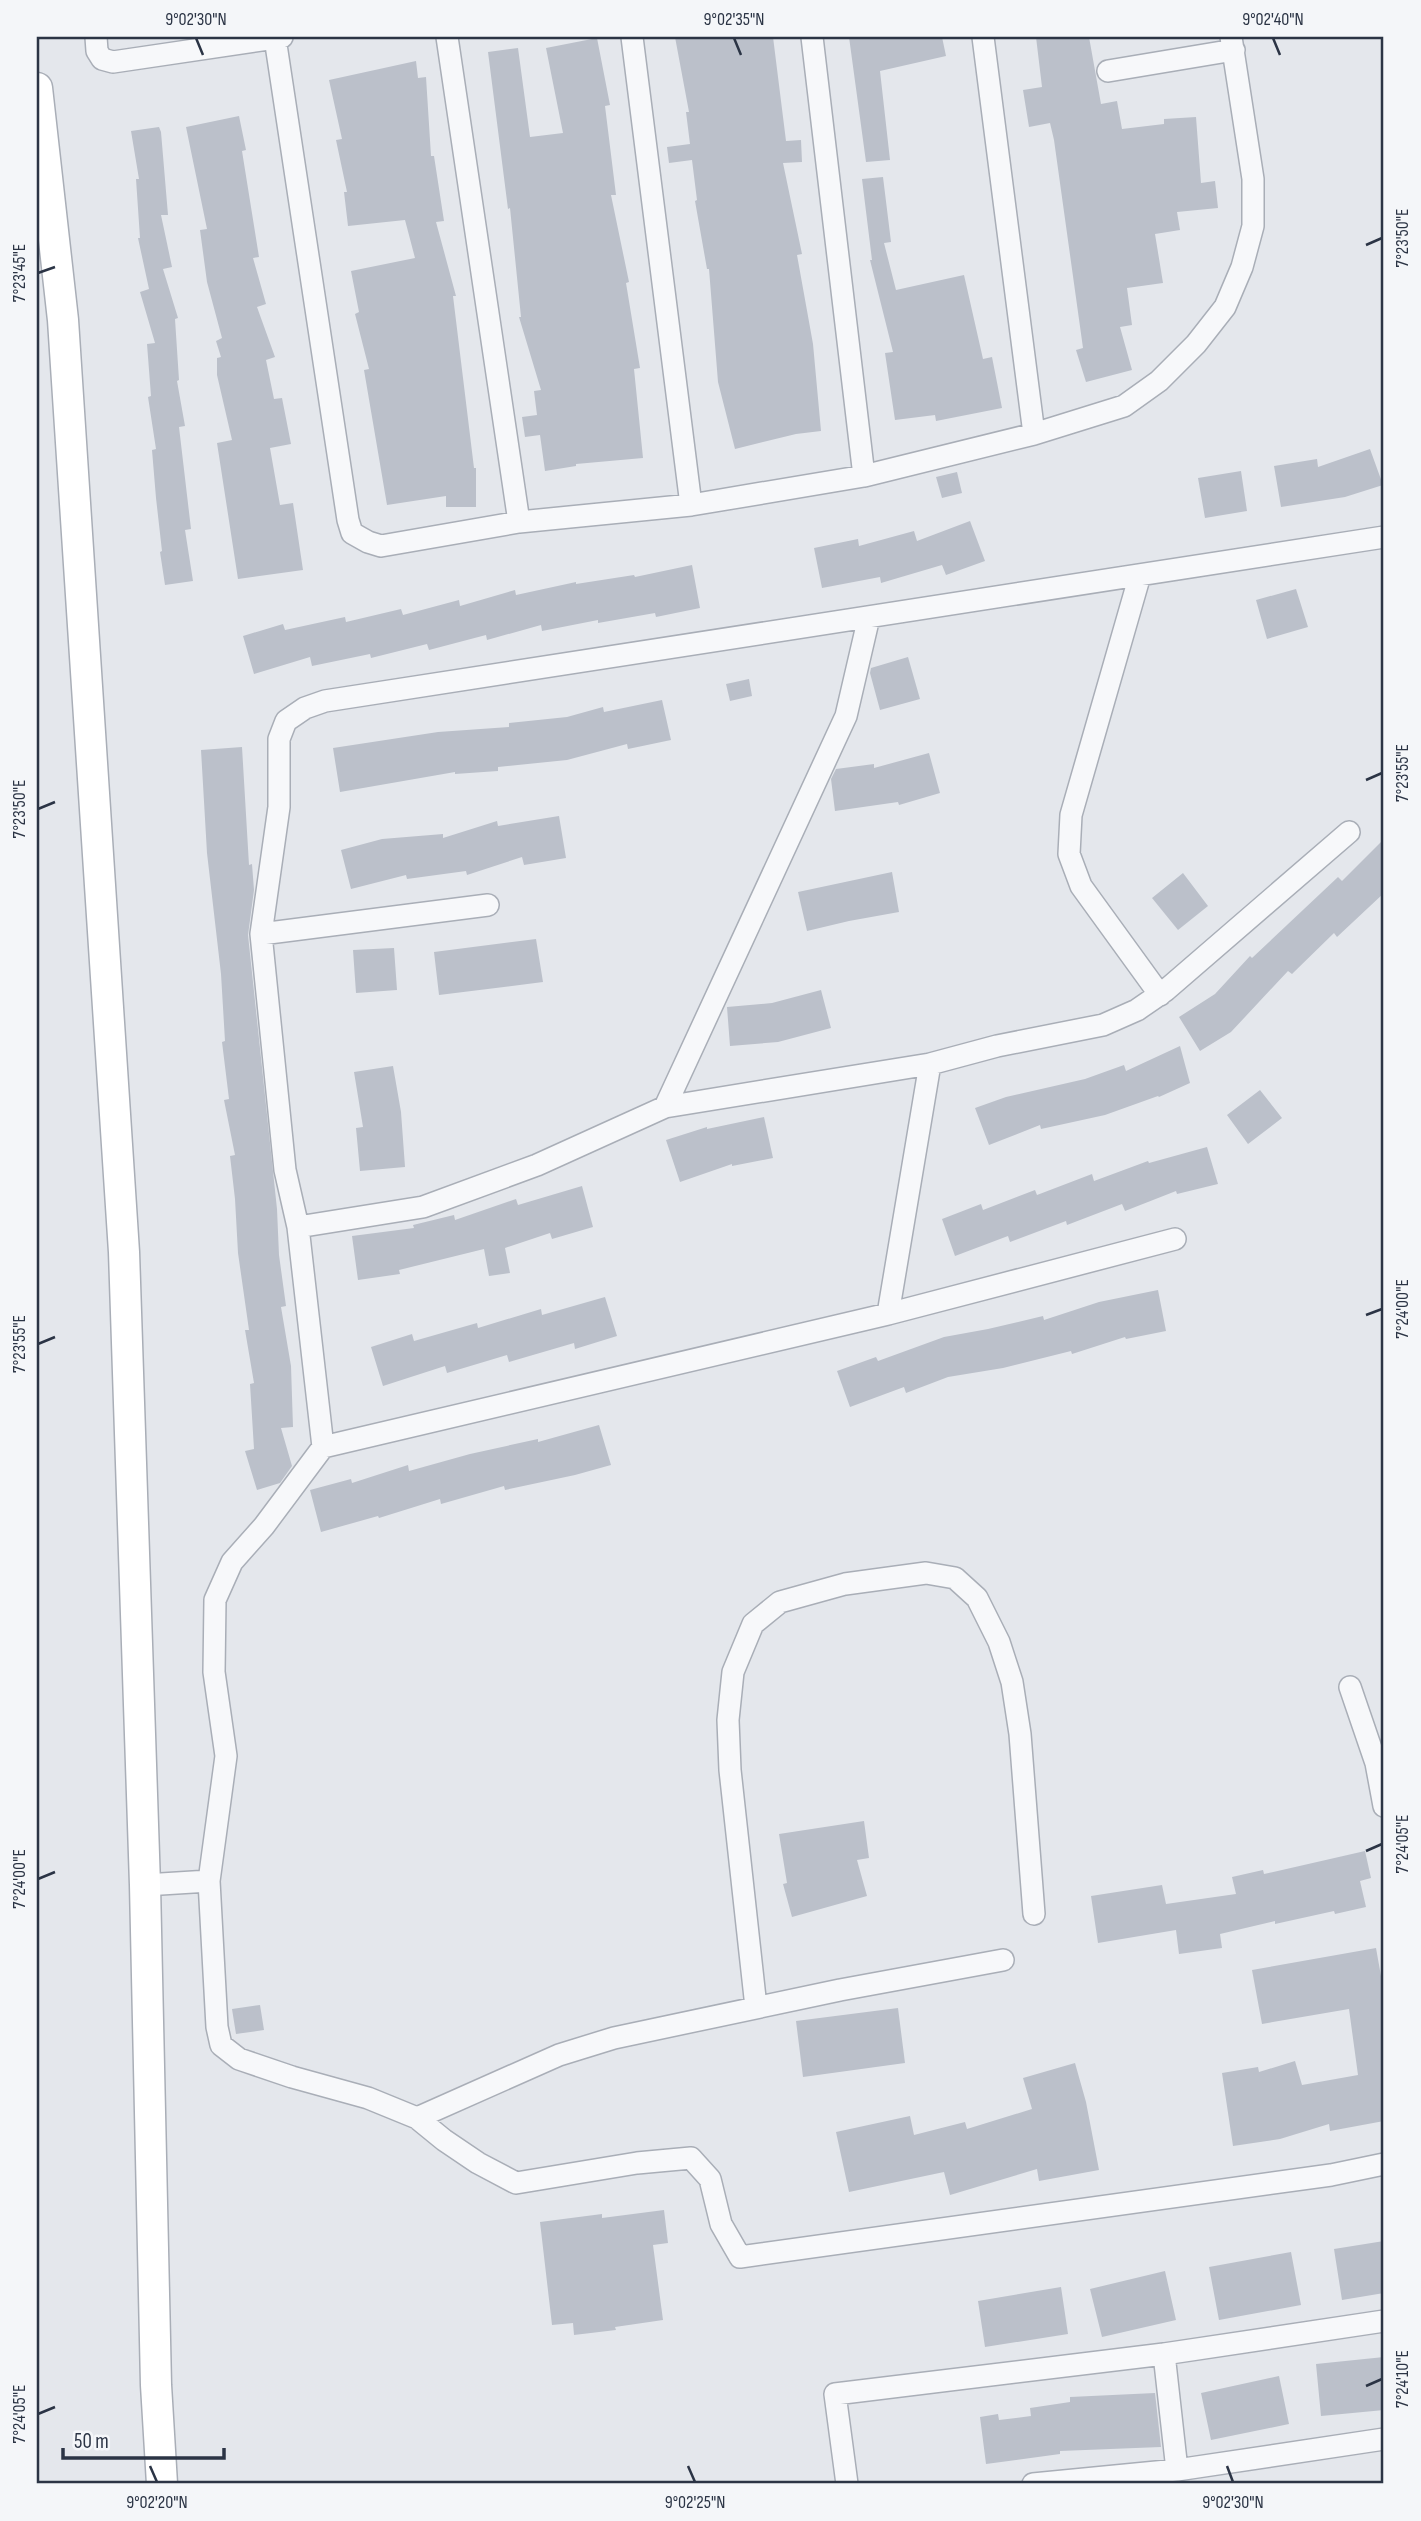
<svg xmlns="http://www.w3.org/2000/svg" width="1421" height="2521" font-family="'Sofia Sans Condensed',sans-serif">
<rect width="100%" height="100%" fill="#e4e7ec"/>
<path fill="#bbc0ca" d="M675 37H773L786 141 801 140 802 162 783 163 802 254 797 255 813 344 821 431 796 434 735 449 718 382 709 269H707L695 201 697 200 692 160 669 163 667 147 690 144 686 112H689Z
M849 37H942L946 56 880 71 890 160 866 162Z
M1036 37H1089L1101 104 1117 101 1122 129 1164 124V119L1196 117 1201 183 1215 181 1218 208 1177 212 1180 230 1155 234 1163 283 1127 288 1132 325 1120 327 1132 370 1086 382 1076 350 1083 348 1054 140 1050 123 1029 127 1023 90 1042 87Z
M597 38 610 105 605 106 616 195H611L629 282 626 283 640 368 634 369 643 458 576 464V466L545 471 540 435 525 437 522 417 537 415 534 391 541 390 519 317H521L510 208 508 209 488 52 518 48 530 137 563 133 546 48Z
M416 61 418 78 426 77 431 156H434L444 221 436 222 456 296H453L474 468H476V507H446V496L387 505 364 370 369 369 355 314 359 312 351 271 415 258 405 220 348 226 344 192H347L336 140 342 139 329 80Z
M239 116 246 150 242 151 259 257 253 258 266 304 257 307 275 357 266 360 274 399 282 398 291 444 270 448 280 505 293 503 303 570 238 579 217 443 232 440 217 375V358L221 357 216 341 222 338 207 282 200 230 207 229 186 127Z
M159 127 161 132 168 215H161L172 267 163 269 178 318 175 319 179 380 177 381 185 426 179 427 191 529 185 530 193 581 165 585 160 552 162 551 156 498 152 450 156 449 148 397 151 396 147 344 155 343 140 292 149 289 138 238H140L136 179H139L131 131Z
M883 177 891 242 884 243 896 290 964 275 983 359 992 357 1002 408 936 421 935 415 895 420 885 353 893 352 870 260H872L862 179Z
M1370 449 1383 485 1345 497 1281 507 1274 466 1317 459 1318 467Z
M1241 471 1247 511 1205 518 1198 478Z
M957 472 962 493 942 498 936 477Z
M970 521 985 561 946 575 942 565 881 583 880 577 822 588 814 548 858 539 859 546 914 531 917 541Z
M692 565 700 608 656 617 655 613 598 623V620L542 631 541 625 487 640 486 635 429 650 427 644 371 658 370 654 312 666 310 657 254 674 243 636 283 624 285 630 345 617 346 622 401 609 403 615 459 600 460 606 515 590 516 595 576 582V584L634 575 635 577Z
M1296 589 1308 627 1267 639 1256 600Z
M908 657 920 699 880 710 870 673 871 668Z
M749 679 752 696 730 701 726 684Z
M662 700 671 740 628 749 627 744 567 760 498 767V771L455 774V772L340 792 333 748 438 732 509 727V723L567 717 603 707 604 712Z
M242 747 249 865 252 864 254 890 248 935 277 1209 279 1255 286 1306 281 1307 291 1366 293 1427 281 1428 292 1466 280 1483 257 1490 245 1451 254 1449 250 1384 254 1383 245 1330H249L238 1253 235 1199 230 1156 235 1155 224 1100 229 1099 222 1042 225 1041 221 974 207 853 201 750Z
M929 753 940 793 899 805 898 802 835 811 831 779 836 769 874 764V768Z
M559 816 566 858 524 865 522 857 467 875 466 871 407 879 406 875 351 889 341 850 382 839 443 834V838L497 821 498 826Z
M1384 839V893L1337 937 1334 933 1292 974 1288 971 1231 1032 1200 1051 1179 1017 1215 994 1250 956 1252 958 1338 877 1342 881Z
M892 872 899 912 849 921 807 931 798 892Z
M1183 873 1208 906 1178 930 1152 898Z
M536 939 543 982 439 995 434 952Z
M394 948 397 990 356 993 353 950Z
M821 990 831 1028 778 1042 730 1046 727 1007 772 1003Z
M1180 1046 1190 1083 1159 1097 1158 1096 1105 1115 1041 1129 1040 1125 989 1145 975 1108 1006 1097 1085 1079 1124 1065 1126 1071Z
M393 1066 401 1112 405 1167 360 1171 356 1128 363 1127 354 1072Z
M1260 1090 1282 1118 1248 1144 1227 1115Z
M764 1117 773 1158 732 1166V1164L680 1182 666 1140 707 1127V1129Z
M1207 1147 1218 1184 1177 1194 1176 1191 1125 1211 1122 1204 1067 1225 1066 1221 1010 1242 1008 1236 955 1256 942 1219 981 1204 983 1210 1035 1190 1037 1195 1092 1174 1094 1181 1148 1161 1149 1163Z
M582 1186 593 1227 552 1239 550 1233 505 1248 510 1273 489 1276 484 1249 399 1270 400 1274 358 1280 352 1236 414 1228 413 1225 454 1215 455 1220 516 1199 518 1205Z
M1158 1290 1166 1331 1126 1339 1125 1337 1072 1354 1071 1351 1003 1368 948 1377 906 1393 904 1387 850 1407 837 1371 876 1357 878 1361 944 1337 988 1329 1043 1316 1044 1320 1099 1302Z
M605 1297 617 1336 575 1349 574 1343 509 1362 507 1355 447 1373 445 1366 383 1386 371 1347 412 1334 414 1341 477 1323 478 1328 541 1309 542 1315Z
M599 1425 611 1465 575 1475 505 1490 504 1486 441 1504 440 1499 379 1518 378 1516 321 1532 310 1490 351 1479 352 1483 408 1465 409 1471 470 1454 538 1439V1442Z
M864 1821 869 1858 857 1860 867 1896 792 1917 783 1884 787 1883 779 1834Z
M1365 1851 1371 1878 1360 1881 1366 1907 1335 1914 1334 1911 1275 1924V1921L1220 1934 1222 1948 1179 1954 1176 1930 1098 1943 1091 1896 1162 1885 1166 1904 1236 1894 1232 1877 1263 1870 1264 1874Z
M1376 1948 1384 1993V2121L1330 2131 1329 2124 1280 2139 1233 2146 1222 2073 1258 2067 1259 2072 1295 2061 1302 2085 1358 2075 1349 2009 1262 2024 1252 1970Z
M260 2005 264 2030 236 2034 232 2009Z
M898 2008 905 2063 803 2077 796 2021Z
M1075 2063 1086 2102 1099 2170 1039 2181 1037 2169 950 2195 944 2172 849 2192 836 2132 910 2116 914 2135 965 2122 967 2129 1032 2109 1023 2078Z
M664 2210 668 2243 653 2245 663 2320 615 2327 616 2330 574 2335 573 2323 552 2325 540 2222 602 2214V2218Z
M1384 2241V2293L1342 2300 1334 2249Z
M1291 2252 1301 2305 1219 2320 1209 2267Z
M1165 2271 1176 2320 1102 2337 1090 2289Z
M1061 2287 1068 2334 985 2347 978 2301Z
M1384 2357V2410L1321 2416 1316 2364Z
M1279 2376 1289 2424 1211 2440 1201 2393Z
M1155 2393 1161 2447 1060 2451V2454L986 2464 980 2417 998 2414 999 2420 1031 2416 1030 2408 1070 2402V2397Z"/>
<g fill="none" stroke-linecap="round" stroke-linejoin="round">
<g stroke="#a9aeb7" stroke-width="24">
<path id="minor" d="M96 37 97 51 102 59 113 62 282 37
M447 37 519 522
M632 37 691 505
M812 37 864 476
M983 37 1034 434
M275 38 348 520 352 533 368 542 381 546 519 522 691 505 864 476 1034 434 1124 406 1159 381 1196 344 1225 307 1242 267 1253 226V179L1231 37
M1108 71 1234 50
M1140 575 1071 815 1069 854 1081 886 1160 995
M261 934 488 905
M665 1107 930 1064 997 1046 1103 1025 1137 1010 1166 990 1349 832
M298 1227 423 1207 537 1165 665 1107 846 716 869 617
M888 1314 930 1064
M323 1447 888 1314 1175 1239
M1350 1687 1376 1763 1384 1806
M209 1881 217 2027 221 2045 239 2059 292 2077 368 2098 417 2118 444 2140 478 2163 516 2183 637 2163 691 2158 710 2179 721 2224 740 2257 1331 2175 1384 2164
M145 1885 209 1881 226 1756 214 1672 215 1600 232 1562 264 1526 323 1447 298 1227 285 1170 261 934 279 807V739L286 721 305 708 325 701 1384 537
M756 2007 730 1770 728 1720 733 1672 753 1624 780 1602 845 1584 926 1573 955 1578 977 1598 999 1642 1012 1682 1020 1734 1034 1914
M417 2118 559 2055 614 2038 840 1990 1003 1960
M1177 2470 1164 2354 1384 2321
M847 2484 835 2394 1164 2354
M1033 2484 1177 2470 1384 2439"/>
</g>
<g stroke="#a9aeb7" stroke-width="33">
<path id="secondary" d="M37 88 63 320 124 1252 145 1885 156 2385 162 2484"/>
</g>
<use href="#minor" stroke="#f7f8fa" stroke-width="21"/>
<use href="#secondary" stroke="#fff" stroke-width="30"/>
</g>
<path fill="none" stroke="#2b3445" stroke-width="2.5" d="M196 38 203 55M734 38 741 55M1273 38 1280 55M1366 245 1382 238M38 273 55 267M1366 780 1382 773M38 809 55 802M1366 1315 1382 1309M38 1344 55 1337M1366 1851 1382 1844M38 1879 55 1872M1366 2386 1382 2379M38 2414 55 2407M150 2466 157 2482M688 2466 695 2482M1227 2466 1233 2482"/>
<rect width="1421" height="2521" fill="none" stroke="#f4f6f9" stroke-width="77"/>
<path d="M63 2448v10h161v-10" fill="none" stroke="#2b3445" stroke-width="3.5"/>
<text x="74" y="2448" font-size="21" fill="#2b3445" stroke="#f4f6f9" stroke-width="5" paint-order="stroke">50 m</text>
<rect x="38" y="38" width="1344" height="2444" fill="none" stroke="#2b3445" stroke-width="2.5"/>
<g font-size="18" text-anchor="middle" fill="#2b3445">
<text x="196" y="25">9°02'30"N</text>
<text x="734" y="25">9°02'35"N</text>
<text x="1273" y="25">9°02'40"N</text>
<text transform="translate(1402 238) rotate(-90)" y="6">7°23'50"E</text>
<text transform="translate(19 273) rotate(-90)" y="6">7°23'45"E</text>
<text transform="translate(1402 773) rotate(-90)" y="6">7°23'55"E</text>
<text transform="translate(19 809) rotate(-90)" y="6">7°23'50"E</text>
<text transform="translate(1402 1309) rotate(-90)" y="6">7°24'00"E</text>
<text transform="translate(19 1344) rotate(-90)" y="6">7°23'55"E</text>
<text transform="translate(1402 1844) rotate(-90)" y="6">7°24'05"E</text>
<text transform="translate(19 1879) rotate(-90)" y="6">7°24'00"E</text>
<text transform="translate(1402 2379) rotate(-90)" y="6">7°24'10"E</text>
<text transform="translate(19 2414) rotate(-90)" y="6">7°24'05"E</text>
<text x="157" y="2508">9°02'20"N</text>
<text x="695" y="2508">9°02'25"N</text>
<text x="1233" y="2508">9°02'30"N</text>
</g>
</svg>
